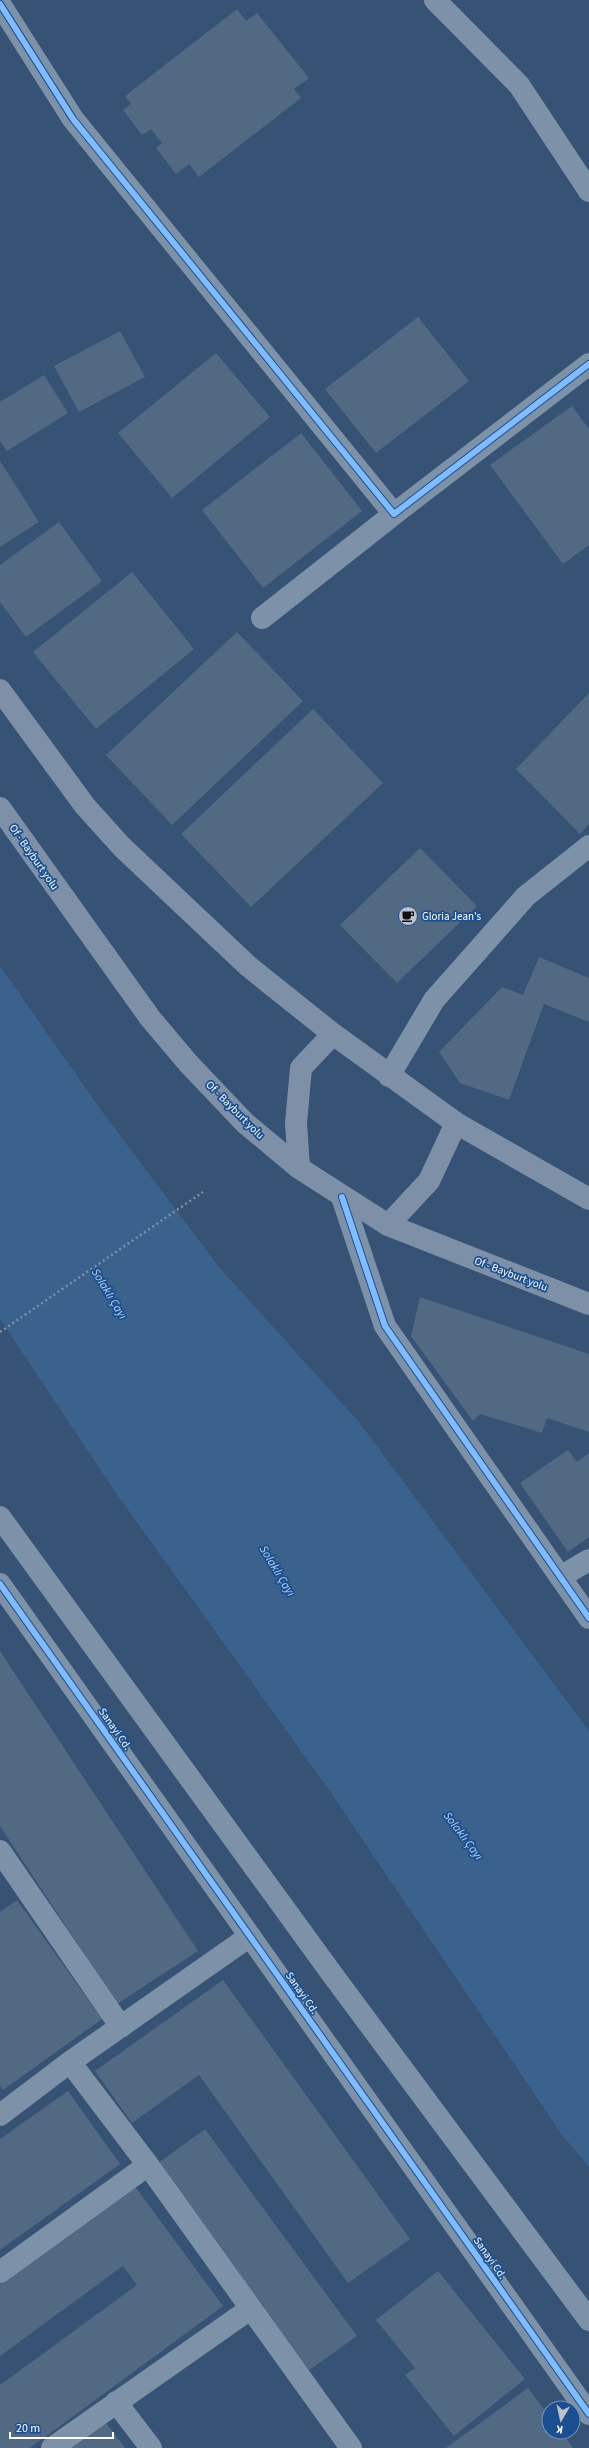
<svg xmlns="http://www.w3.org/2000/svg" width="589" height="2448" font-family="'Source Sans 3',sans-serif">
<rect width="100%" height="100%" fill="#365274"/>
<path fill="#3b618d" d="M0 966 101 1110 219 1267 359 1422 589 1731V2167L562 2135 329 1790 118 1496 0 1319Z"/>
<path fill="#526984" d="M237 9 246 21 257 13 309 78 294 89 301 98 199 177 189 164 176 174 156 148 162 143 151 129 142 135 123 110 131 104 125 96Z
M418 317 469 381 376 453 325 389Z
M120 331 145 377 79 412 54 366Z
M216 353 270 417 172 498 118 433Z
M44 375 68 413 7 451 0 441V402Z
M572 406 589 429V545L563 564 490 465Z
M301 433 362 511 263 588 202 510Z
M0 461 39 522 0 547Z
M59 522 102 581 26 637 0 602V565Z
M132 572 194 649 96 729 33 652Z
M237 632 303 701 172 825 106 755Z
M589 693V824L580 834 516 769Z
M313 709 383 783 251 907 181 834Z
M420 848 477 906 397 983 340 925Z
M539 957 589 978V1022L544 1004 509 1100 460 1083 439 1052 502 987 523 995Z
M420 1297 589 1354V1432L547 1418 542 1433 480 1414 473 1421 411 1336Z
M568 1450 577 1462 589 1453V1537L568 1552 520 1483Z
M0 1651 198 1951 117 2004 0 1826Z
M17 1900 102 2019 3 2090 0 2086V1912Z
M223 1980 410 2239 348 2283 199 2075 132 2123 95 2071Z
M68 2091 120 2164 0 2250V2139Z
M205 2129 357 2336 308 2371 157 2164Z
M134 2185 223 2306 30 2448H0V2385L137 2285 123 2266 0 2356V2284Z
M438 2271 525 2379 454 2436 405 2375 415 2368 376 2320Z
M528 2388 549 2416V2432H561L573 2448H446Z
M104 2420 125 2448H67Z"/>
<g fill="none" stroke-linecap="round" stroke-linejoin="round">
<path stroke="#7d92a8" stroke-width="2.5" stroke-dasharray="2 3" stroke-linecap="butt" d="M0 1332 203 1192"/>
<path stroke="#7d92a8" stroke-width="22" d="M435 0 519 85 589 191
M0 4 73 119 394 514 589 364
M262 618 394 514
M389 1076 434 1000 526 896 589 846
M342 1197 385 1326 589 1618
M560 1577 589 1560
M0 1851 121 2027
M70 2062 148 2165 351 2448
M0 2115 70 2062 250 1936
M0 2272 148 2165
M116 2402 151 2448
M52 2448 250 2309"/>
<path stroke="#7d92a8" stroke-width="22" d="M0 1517 332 1974 589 2320
M0 1584 589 2414"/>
<path stroke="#7e90a7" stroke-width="22" d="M0 690 85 806 122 847 248 966 333 1034 456 1123 589 1199
M0 808 150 1018 188 1063 245 1123 299 1168 388 1225 589 1304
M299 1168 296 1123 301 1068 333 1034
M388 1225 429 1181 456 1123"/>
<g stroke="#1b4f8f" stroke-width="8">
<path id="cycleway" d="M0 4 73 119 394 514 589 364
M342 1197 385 1326 589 1618
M0 1584 589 2414"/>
</g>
<use href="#cycleway" stroke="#80bcff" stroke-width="6"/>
</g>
<defs>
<g id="cafe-disc" transform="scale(1)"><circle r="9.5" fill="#b9c2ce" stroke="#1b4f8f"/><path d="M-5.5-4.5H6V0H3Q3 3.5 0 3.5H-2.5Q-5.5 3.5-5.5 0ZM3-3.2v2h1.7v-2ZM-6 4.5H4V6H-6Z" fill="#111"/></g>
</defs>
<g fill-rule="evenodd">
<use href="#cafe-disc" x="408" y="916"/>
</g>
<g text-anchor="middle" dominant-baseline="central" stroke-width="3.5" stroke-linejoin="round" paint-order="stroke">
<g font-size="11" fill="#fff" stroke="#1b4f8f">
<text transform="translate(34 857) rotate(55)">Of - Bayburt yolu</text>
<text transform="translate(235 1110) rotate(45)">Of - Bayburt yolu</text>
<text transform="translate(511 1274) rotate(21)">Of - Bayburt yolu</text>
<text transform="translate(115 1729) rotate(55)">Sanayi Cd.</text>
<text transform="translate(302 1993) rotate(55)">Sanayi Cd.</text>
<text transform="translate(490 2258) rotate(55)">Sanayi Cd.</text>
</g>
<g font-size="11" fill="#fff" stroke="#1b4f8f" text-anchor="start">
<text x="422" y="916">Gloria Jean's</text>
</g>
<g font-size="12" font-style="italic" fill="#b5d3f5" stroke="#1b4f8f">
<text transform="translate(109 1294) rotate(59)">Solaklı Çayı</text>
<text transform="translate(277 1571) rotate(59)">Solaklı Çayı</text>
<text transform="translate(463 1836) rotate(53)">Solaklı Çayı</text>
</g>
</g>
<g transform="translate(561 2420) rotate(189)"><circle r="19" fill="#1b4f8f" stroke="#7695bc"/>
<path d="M0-3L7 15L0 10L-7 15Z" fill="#b9c2ce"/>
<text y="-6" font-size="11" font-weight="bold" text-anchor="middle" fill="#ffffff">K</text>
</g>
<path d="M10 2432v6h103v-6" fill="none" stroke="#ffffff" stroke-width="2"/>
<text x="16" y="2432" font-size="12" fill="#ffffff" stroke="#1b4f8f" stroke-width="3" paint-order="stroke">20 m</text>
</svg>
